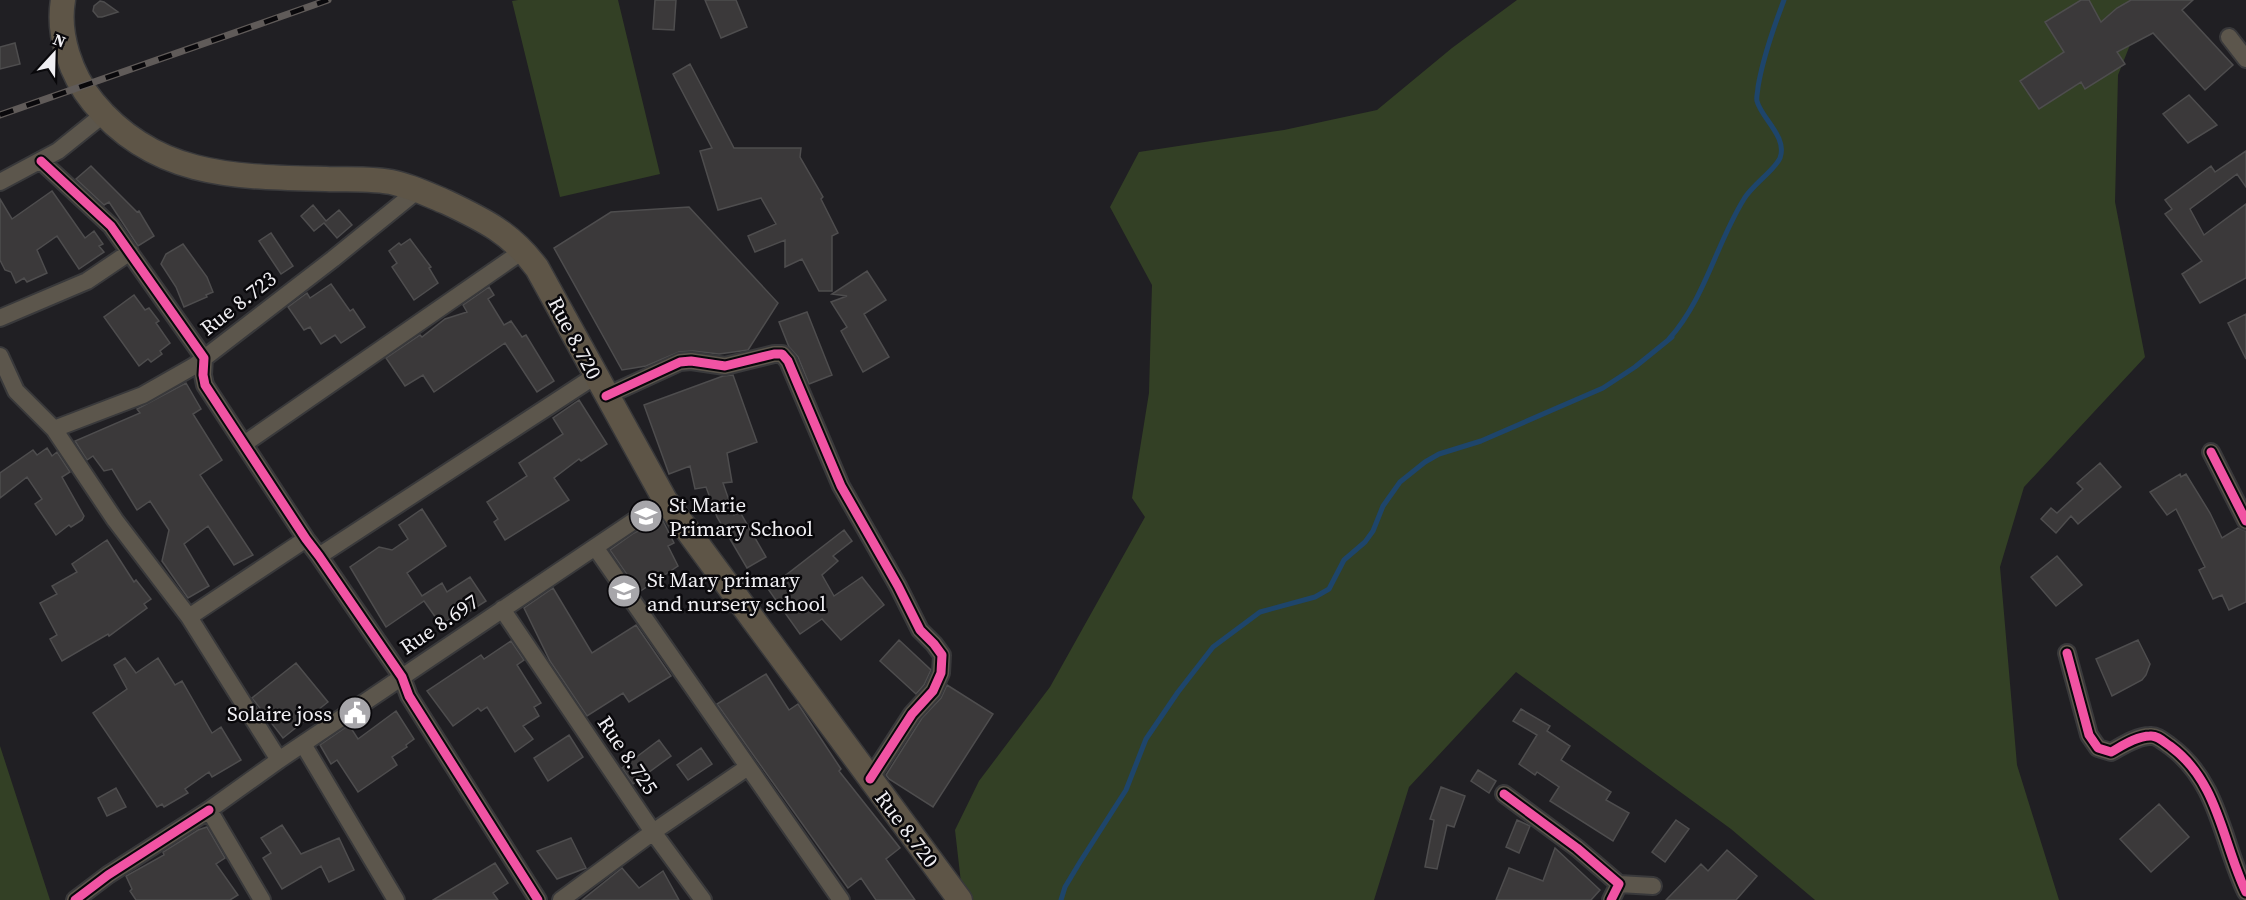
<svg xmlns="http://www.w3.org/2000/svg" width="2246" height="900" font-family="'Source Serif 4',serif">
<rect width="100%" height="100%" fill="#201f23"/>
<path fill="#334025" d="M518 0H618L660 174 560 197 512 1Z
M1517 0H2148L2118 75 2115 202 2145 357 2024 487 2000 567 2017 765 2059 900H1815L1731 829 1516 672 1409 787 1374 900H963L955 830 979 781 1050 687 1145 517 1132 498 1149 393 1152 285 1110 207 1139 152 1284 130 1377 110 1452 48Z
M0 746 50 900H0Z"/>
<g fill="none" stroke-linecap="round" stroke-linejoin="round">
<path stroke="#1e456b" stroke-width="5" d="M1061 900 1065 887 1080 862 1126 790 1146 739 1178 692 1213 647 1260 612 1315 597 1329 589 1344 560 1365 542 1373 531 1383 506 1400 482 1425 462 1439 454 1481 441 1603 388 1635 367 1672 337 1669 339C1705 299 1716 244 1744 199 1752 185 1775 170 1780 158 1788 137 1761 118 1757 101 1756 97 1758 91 1758 87 1763 57 1773 29 1784 0"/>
</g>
<path fill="#3b393a" stroke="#4e4d4e" stroke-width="1.5" d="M655 0H676L674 30 653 29Z
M705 0H736L747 27 721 38Z
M2081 0H2089L2101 22 2117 8 2131 0H2193L2182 10 2233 65 2205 90 2153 33 2117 52 2125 64 2085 89 2081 82 2039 109 2020 81 2064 52 2045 22Z
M100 1 104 2 118 12 102 17H98L93 11 94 6Z
M15 43 20 64 0 69V47Z
M690 64 734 148H801L800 157 823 197 821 199 838 233 832 236V291H819L802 259 785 267V240L755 252 748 236 776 224 761 198 718 210 700 151 712 148 673 74Z
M2189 95 2217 125 2188 143 2163 114Z
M2246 151V187L2237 174 2190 209 2204 235 2246 204V278L2200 303 2182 274 2202 261 2165 214 2172 209 2165 200 2211 166 2215 172Z
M91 166 137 212 139 211 154 236 138 246 109 202 104 205 76 179Z
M52 191 85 238 94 231 103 244 99 246 104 252 79 269 57 236 37 250 47 273 27 282 24 278 16 283 11 272 5 270 0 260V199L12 219Z
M313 205 326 221 339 210 352 225 337 238 324 223 314 231 301 216Z
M689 207 778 303 748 350 719 354 693 351 679 352 646 366 622 370 554 248 611 212Z
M271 233 293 266 281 274 259 241Z
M410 239 431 267 429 268 438 283 414 300 392 267 397 263 389 251 399 243 401 245Z
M183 244 207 277 213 292 206 295 207 297 184 307 176 287 161 264 166 254Z
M867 271 886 300 864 314 889 357 863 372 841 331 847 327 831 302 847 296 832 294Z
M331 284 350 311 353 309 365 327 341 343 335 335 321 344 310 327 304 330 288 307 307 293 310 298Z
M489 287 494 295 488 299 504 325 511 321 522 337 526 335 554 381 537 392 505 343 434 392 423 375 405 386 386 358 420 335 422 337 445 319 467 312 463 305Z
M134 295 145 310 149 308 159 321 156 323 170 343 160 351 162 354 151 362 148 359 139 366 104 317Z
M807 312 832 375 809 384 798 357 789 347 779 322Z
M2246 314V359L2228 323Z
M733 375 757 442 727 453 732 482 723 483 734 515 740 512 766 557 747 568 717 517 706 487 695 489 690 466 669 474 644 405 723 376Z
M186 383 201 409 193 414 222 460 200 475 253 555 234 565 208 526 184 544 209 586 188 598 162 561 169 530 150 501 137 510 112 469 104 471 93 456 87 460 75 441 140 413 137 409Z
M579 400 607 444 581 461 579 459 554 478 569 500 505 540 494 522 498 519 487 502 527 476 519 463 563 434 553 418Z
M47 448 52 456 57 452 70 472 62 477 84 516 82 520 71 527 69 525 56 535 35 504 42 499 27 477 0 498V473L33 450 37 455Z
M2100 463 2121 487 2078 524 2071 516 2056 533 2041 519 2051 508 2057 513 2083 489 2077 483Z
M2180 474 2181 477 2186 474 2210 513 2222 538 2238 528 2246 531V602L2229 610 2222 595 2213 599 2199 570 2205 567 2176 509 2167 515 2150 492Z
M422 509 446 546 407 573 422 596 442 583 447 592 470 577 486 601 464 615 461 611 441 625 424 601 386 627 350 567 379 547 392 550 408 539 399 525Z
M662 519 674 543 668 546 678 566 639 592 610 550 634 533Z
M844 530 852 541 833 556 838 561 822 575 834 596 862 577 884 605 841 640 822 619 800 634 768 589Z
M107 540 134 582 136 580 151 599 144 604 147 608 109 636 108 634 62 661 50 639 57 635 40 603 57 594 52 586 77 572 72 564Z
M2057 556 2082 585 2056 606 2031 577Z
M553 588 592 653 636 625 671 676 629 702 623 693 587 716 550 661 524 608Z
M899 640 931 670 924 685 916 694 880 661Z
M2138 640 2150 664 2146 675 2142 680 2112 696 2096 659Z
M511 641 524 660 517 665 541 703 534 707 539 716 523 726 533 739 515 752 487 707 481 711 478 708 453 726 427 691 481 655 484 659Z
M125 658 136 673 158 658 175 685 182 681 212 733 221 727 241 760 212 777 209 772 185 789 188 793 164 807 162 804 157 807 93 713 127 689 114 665Z
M296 663 328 702 283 738 252 698Z
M766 674 789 710 798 704 841 769 839 771 900 848 886 859 915 900H876L861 878 848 888 717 704Z
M947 685 993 714 933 807 889 779 886 775 922 718 941 698Z
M1521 709 1550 726 1547 731 1570 746 1561 760 1611 792 1606 800 1629 813 1613 841 1550 801 1559 787 1537 772 1535 775 1519 764 1537 735 1513 721Z
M396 711 414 739 406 745 407 747 392 757 397 765 358 792 337 760 331 764 320 745 349 725 358 739Z
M569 735 583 757 548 781 534 758Z
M659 740 671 756 633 784 622 768Z
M701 748 712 764 688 780 677 765Z
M1478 770 1496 781 1489 793 1471 781Z
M1441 787 1465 796 1454 827 1447 825 1437 869 1425 867 1434 820 1430 819Z
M116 788 126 807 107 816 98 798Z
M2159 804 2189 837 2151 872 2120 839Z
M1517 820 1530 826 1519 853 1506 847Z
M1676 820 1689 829 1665 862 1652 852Z
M282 825 301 854 339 838 354 870 329 882 321 866 282 889 263 858 271 853 261 838Z
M207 827 225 858 216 864 238 895 230 900H136L130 891 132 889 126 876 164 855 163 852 198 830Z
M571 838 586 868 557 879 537 851Z
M1555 848 1600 890 1591 900H1496L1509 868 1543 881Z
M1727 850 1757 876 1736 900H1666L1701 864 1708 871Z
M495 863 508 883 493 893 498 900H433Z
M622 868 639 888 663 871 679 900H582Z"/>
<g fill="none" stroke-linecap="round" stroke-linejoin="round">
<g stroke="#39393b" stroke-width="20">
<path id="minor" d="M2229 37 2246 59
M41 161 111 226 204 358 203 375 205 385 306 539 319 556 402 677 409 696 538 900
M0 182 58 151 104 114
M0 318 87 281 130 252
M0 356 16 391 54 429 143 395 194 366 333 259 418 190
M606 396 680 362 691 361 725 366 774 354H782L788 361 841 486 898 586 920 630 934 644 942 655 941 673 933 691 912 714 870 779
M54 429 115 520 189 617 279 760
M244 444 524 250
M2211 452 2246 521
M595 547 841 900
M319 556 595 376
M502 609 653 832 561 900
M189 617 306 539
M2067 653 2089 735 2098 748 2111 752C2122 746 2137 736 2150 736 2157 735 2164 742 2170 746 2219 782 2222 842 2246 892
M303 744 396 900
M1504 794 1577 848 1619 884 1611 900
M1619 884 1653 886
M75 900 108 875 209 810
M262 900 209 810 279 760 665 500
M703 900 653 832 748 767"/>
</g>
<g stroke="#39393b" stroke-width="27">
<path id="secondary" d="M63 0C57 35 71 75 93 102 155 178 237 177 326 179 349 180 373 178 395 183 413 187 429 195 446 202 484 220 511 233 537 268L665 500 960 900"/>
</g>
<use href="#minor" stroke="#5c564c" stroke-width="16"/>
<use href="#secondary" stroke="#5e5547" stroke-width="24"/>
<g stroke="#605b59" stroke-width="7">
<path id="rail" d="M0 115 328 0"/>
</g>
<use href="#rail" stroke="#09080b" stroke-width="4.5" stroke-dasharray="14" stroke-linecap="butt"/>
<g stroke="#09080b" stroke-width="13">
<path id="cycleway" d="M41 161 111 226 204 358 203 375 205 385 306 539 319 556 402 677 409 696 538 900
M606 396 680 362 691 361 725 366 774 354H782L788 361 841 486 898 586 920 630 934 644 942 655 941 673 933 691 912 714 870 779
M2211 452 2246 521
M2067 653 2089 735 2098 748 2111 752C2122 746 2137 736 2150 736 2157 735 2164 742 2170 746 2219 782 2222 842 2246 892
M1504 794 1577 848 1619 884 1611 900
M75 900 108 875 209 810"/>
</g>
<use href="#cycleway" stroke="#f153a3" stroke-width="9"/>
</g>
<defs>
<g id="school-disc" transform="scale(1.725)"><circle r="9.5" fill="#a7a6aa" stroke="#09080b"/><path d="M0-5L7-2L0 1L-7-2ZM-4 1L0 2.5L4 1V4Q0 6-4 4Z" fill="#fff"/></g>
<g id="civic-disc" transform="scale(1.725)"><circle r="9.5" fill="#a7a6aa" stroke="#09080b"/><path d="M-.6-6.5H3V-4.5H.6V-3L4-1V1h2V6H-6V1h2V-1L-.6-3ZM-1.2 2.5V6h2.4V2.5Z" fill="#fff"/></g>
</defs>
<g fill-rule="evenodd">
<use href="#school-disc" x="646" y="516"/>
<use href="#school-disc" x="624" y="591"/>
<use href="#civic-disc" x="355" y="713"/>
</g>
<g text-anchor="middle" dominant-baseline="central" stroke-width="5" stroke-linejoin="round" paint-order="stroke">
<g font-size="21" fill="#f0eff3" stroke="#09080b">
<text transform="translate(238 303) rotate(-38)">Rue 8.723</text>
<text transform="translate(575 338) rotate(62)">Rue 8.720</text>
<text transform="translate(439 624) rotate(-34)">Rue 8.697</text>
<text transform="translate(628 755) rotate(56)">Rue 8.725</text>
<text transform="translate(907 829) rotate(53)">Rue 8.720</text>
</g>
<g font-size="21" fill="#f0eff3" stroke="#09080b" text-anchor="start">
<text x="669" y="504">St Marie<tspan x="669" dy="24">Primary School</tspan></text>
<text x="647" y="579">St Mary primary<tspan x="647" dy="24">and nursery school</tspan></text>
<text x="332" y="713" text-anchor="end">Solaire joss</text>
</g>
</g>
<g transform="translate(54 54) rotate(22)" stroke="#09080b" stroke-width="4.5" paint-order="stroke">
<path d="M0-4.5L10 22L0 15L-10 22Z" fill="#f0eff3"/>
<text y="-9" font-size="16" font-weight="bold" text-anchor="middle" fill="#f0eff3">N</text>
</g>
</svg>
